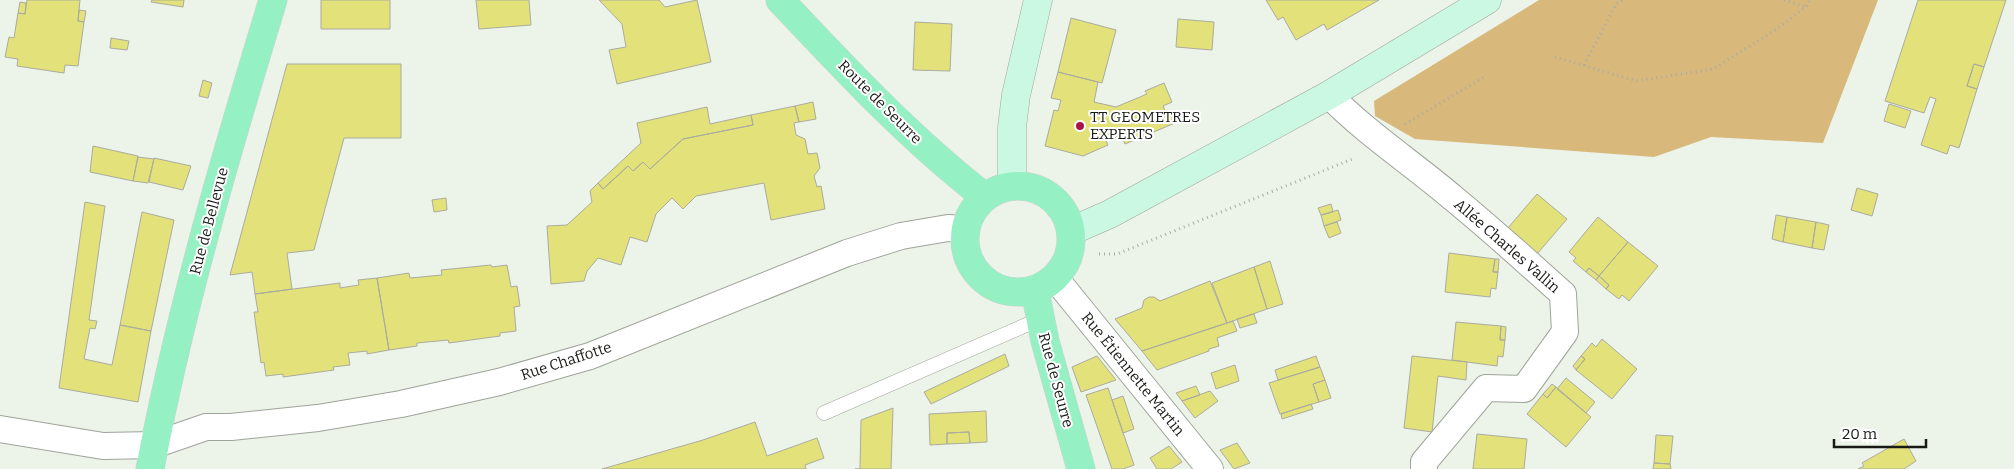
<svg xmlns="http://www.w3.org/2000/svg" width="2014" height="469" font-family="Bitter,serif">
<rect width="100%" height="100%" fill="#ecf3e8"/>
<path fill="#d8b87b" d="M1539 0H1878L1823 143 1711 137 1654 157 1415 139 1375 116 1374 101Z"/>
<path fill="#e3e27a" stroke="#abab9f" d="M27 0H80L78 21 84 22 78 66 65 65 64 73 17 66 18 59 5 57 9 37 14 38 18 13 25 14Z
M152 0H184L183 7 151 2Z
M321 0H390V29H321Z
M476 0H529L531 25 479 29Z
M599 0H659L665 7 697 0 711 62 617 84 609 50 626 47 622 24Z
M1266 0H1379L1327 30 1324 24 1296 40 1283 17 1278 20Z
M1918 0H2006L1984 67 1974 64 1967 86 1977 89 1959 148 1950 145 1947 154 1921 145 1936 99 1930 97 1924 113 1885 101Z
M20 2 26 3 25 14 18 13Z
M79 10 86 11 84 22 78 21Z
M1071 18 1116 30 1102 83 1058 72Z
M1178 19 1214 22 1212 50 1176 47Z
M915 22 952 24 950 71 913 70Z
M111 38 129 41 127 50 110 48Z
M287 64H401V138H344L314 250 287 253 292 289 255 294 252 272 230 275Z
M1974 64 1984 67 1977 89 1967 86Z
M1058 72 1098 82 1094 102 1116 107 1147 94 1145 91 1164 83 1172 102 1163 106 1167 116 1171 114 1175 123 1125 144 1121 135 1106 141 1108 145 1083 156 1045 146 1054 110 1058 111 1061 100 1051 98Z
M203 80 212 83 208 98 199 96Z
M813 102 816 119 799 122 795 106Z
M1889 104 1911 111 1905 128 1884 121Z
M795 106 799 122 794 123 796 135 805 139 808 154 817 153 820 168 814 176 817 187 821 186 825 209 771 220 764 183 696 196 683 209 672 198 656 214 647 242 630 237 621 265 598 258 587 271 584 281 551 284 547 226 567 225 592 202 590 191 598 183 603 189 628 166 633 171 643 162 650 169 683 139 753 125 751 115Z
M707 107 710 124 751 115 753 125 683 139 650 169 643 162 633 171 628 166 603 189 598 183 641 143 637 123Z
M93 146 138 156 133 181 90 172Z
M138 157 154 159 148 183 133 181Z
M154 158 191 166 183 190 149 182Z
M1857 188 1878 194 1872 216 1851 210Z
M1537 194 1567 219 1537 254 1507 229Z
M446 198 447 210 434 212 432 200Z
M85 202 105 206 89 320 97 321 95 329 90 328 84 359 112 365 120 325 151 331 138 402 59 388Z
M1331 204 1333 212 1321 215 1318 208Z
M1338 210 1341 220 1324 226 1321 215Z
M142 212 174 220 151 331 120 325Z
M1776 215 1787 217 1783 242 1772 239Z
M1598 217 1628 242 1599 276 1589 268 1586 272 1573 261 1576 258 1569 252Z
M1787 217 1816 222 1812 248 1783 242Z
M1337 222 1341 233 1329 238 1324 226Z
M1816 222 1829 225 1824 250 1812 248Z
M1628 242 1658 266 1629 301 1622 295 1619 299 1606 289 1609 285 1599 276Z
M1449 253 1495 259 1493 272H1498L1496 289 1491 288 1490 297 1445 292Z
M1495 259H1499L1498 272H1493Z
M1270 261 1283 304 1267 309 1254 267Z
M491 265 492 267 507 265 511 287 517 286 520 306 514 307 516 331 500 333V336L449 343 448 340 417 343V346L389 350 377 278 409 273 410 278 442 275 441 270Z
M1254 267 1267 309 1227 323 1212 283Z
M1589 268 1599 276 1596 280 1586 272Z
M1599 276 1609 285 1606 289 1596 280Z
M377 278 389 350 367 354V351L348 353 350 365 333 367 334 370 283 377V374L266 376 264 362 261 363 254 312H258L255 294 340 283V288L359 285 358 280Z
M1210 281 1227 323 1142 351 1115 319 1142 308 1144 300 1149 297H1154L1160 301Z
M1254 314 1257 323 1240 328 1237 319Z
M1233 321 1237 331 1217 338 1219 346 1209 349V351L1157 370 1142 351Z
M1456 322 1501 326 1500 340H1505L1503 357 1498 356 1497 366 1452 360Z
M1501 326 1506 327 1505 340H1500Z
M1602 339 1637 369 1612 399 1576 370 1585 359 1581 356 1592 343 1596 347Z
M1005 354 1009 366 931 404 924 392Z
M1097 356 1116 380 1081 392 1072 367Z
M1316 356 1320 367 1278 380 1275 370Z
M1412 356 1467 362 1466 380 1438 376 1432 432 1404 428Z
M1581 356 1585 359 1576 370 1573 366Z
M1235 365 1239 381 1216 389 1211 373Z
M1320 367 1325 380 1313 384 1319 402 1280 414 1269 383Z
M1566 378 1595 402 1586 413 1557 389Z
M1325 380 1331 398 1319 402 1313 384Z
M1552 384 1556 387 1547 398 1543 394Z
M1196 386 1200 395 1182 401 1176 393Z
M1556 387 1591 417 1566 447 1527 414 1543 394 1547 398Z
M1108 388 1134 465 1123 469H1112L1086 395Z
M1210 391 1218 401 1195 418 1182 401Z
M1123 396 1134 429 1123 433 1112 400Z
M1311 404 1313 409 1282 419 1281 414Z
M893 408 891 469H855H860L861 420Z
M986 411 987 442 970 443 969 432 947 433V444L930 445 929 414Z
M755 422 767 456 817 438 824 458 805 465 806 469H602L703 440Z
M969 432 970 443 947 444V433Z
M1477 434 1527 439 1524 469H1473Z
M1656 435 1673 436 1670 464 1654 463Z
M1904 439 1916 461 1904 469H1858L1864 466 1862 463Z
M1237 443 1250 463 1234 469 1220 450Z
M1169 446 1182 462 1171 469H1157L1150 458Z
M1654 463 1670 464 1671 469H1653Z"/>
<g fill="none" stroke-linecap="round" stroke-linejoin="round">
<g stroke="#9ea49a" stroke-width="15">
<path id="lane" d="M824 413 1040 319"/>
</g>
<g stroke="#9ea49a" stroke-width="28">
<path id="street" d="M1329 95C1367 134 1412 163 1453 198 1491 229 1527 262 1563 294L1565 332 1524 389 1486 388 1424 462V469
M1055 278 1210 469
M0 429 103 446 154 445 206 427H231L318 418 401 404 499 382 590 356 847 253 901 236 948 228 965 229"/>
</g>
<g stroke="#9ea49a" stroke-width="29">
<path id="secondary" d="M1012 186V127L1016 95 1038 0
M1071 231 1110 214 1329 95 1487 0"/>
</g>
<g stroke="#d1d1d0" stroke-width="29">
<path id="primary" d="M780 0C846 70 909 138 985 197
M965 239a53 53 0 1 1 106 0a53 53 0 1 1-106 0Z
M1035 291 1045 341 1081 469
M150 469C180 310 226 154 273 0"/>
</g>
<path stroke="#a8ada4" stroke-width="3" stroke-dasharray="1 4" stroke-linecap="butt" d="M1784 0 1806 7
M1555 57 1636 81 1713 69 1774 31 1806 7 1810 0
M1584 65 1616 4 1623 0
M1405 124 1486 76
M1099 254H1117L1355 158"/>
<use href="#lane" stroke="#fff" stroke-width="14"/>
<use href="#street" stroke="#fff" stroke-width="26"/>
<use href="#secondary" stroke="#caf8e2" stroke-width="28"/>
<use href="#primary" stroke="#95f1c4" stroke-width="28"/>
</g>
<circle fill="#a8144a" stroke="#fff" stroke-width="2" cx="1080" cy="126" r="5"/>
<g text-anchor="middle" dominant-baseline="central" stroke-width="4" stroke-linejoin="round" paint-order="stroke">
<g font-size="15" fill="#181a16" stroke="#fff">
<text transform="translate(880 102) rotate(45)">Route de Seurre</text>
<text transform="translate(209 221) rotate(-75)">Rue de Bellevue</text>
<text transform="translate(1507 246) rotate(41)">Allée Charles Vallin</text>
<text transform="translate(566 361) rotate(-18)">Rue Chaffotte</text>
<text transform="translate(1133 374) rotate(51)">Rue Étiennette Martin</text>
<text transform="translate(1056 380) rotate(75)">Rue de Seurre</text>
</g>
<g font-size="15" fill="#181a16" stroke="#fff" text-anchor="start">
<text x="1090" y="117">TT GEOMETRES<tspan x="1090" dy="17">EXPERTS</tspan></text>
</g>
</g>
<path d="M1834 439v8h92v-8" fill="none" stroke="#181a16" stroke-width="2.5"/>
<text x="1842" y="439" font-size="15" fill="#181a16" stroke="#ffffff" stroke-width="4" paint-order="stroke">20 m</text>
</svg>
